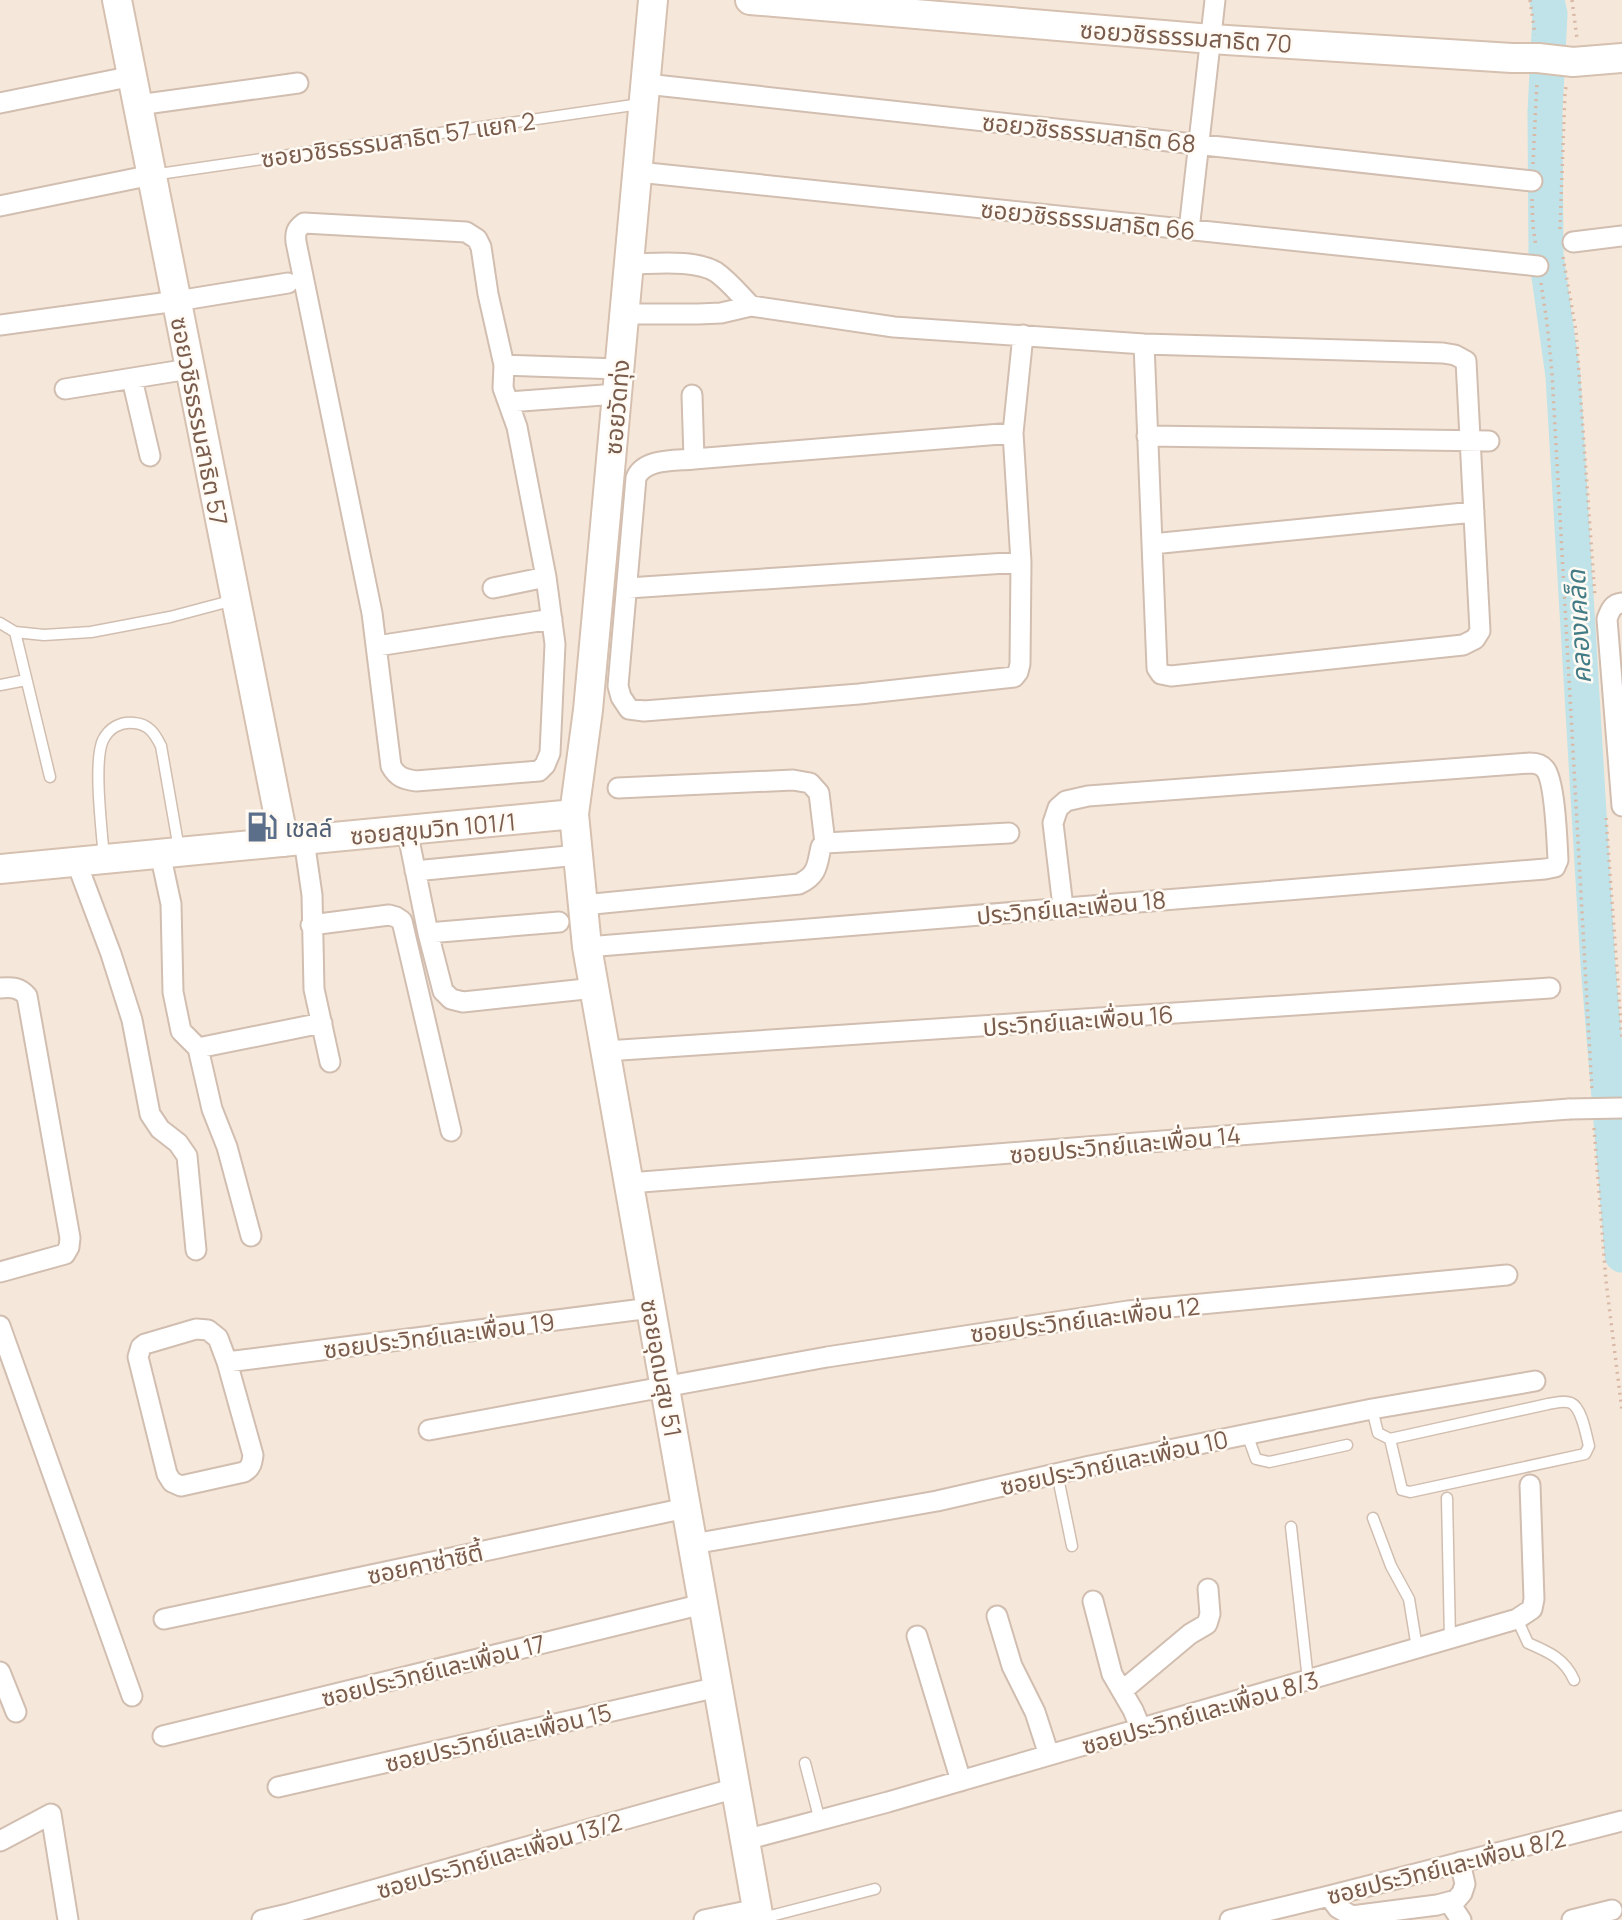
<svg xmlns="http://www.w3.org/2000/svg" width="1622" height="1920" font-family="Manrope,'Noto Sans Thai',sans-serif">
<rect width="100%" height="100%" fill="#fdf6ec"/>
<path fill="#f5e8da" d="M0 0H1622V1920H0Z"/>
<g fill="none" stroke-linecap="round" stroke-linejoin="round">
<path stroke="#bfe3e8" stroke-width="35" d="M1547 0 1550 14 1545 112 1546 255 1563 376 1598 964 1622 1255"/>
<g stroke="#d1beb0" stroke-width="13">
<path id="lane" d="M152 175 640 104
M0 623 15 632 44 635 91 632 170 617 234 600
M15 632 50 777
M0 685 26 680
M104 858C102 832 93 761 103 740 109 728 121 721 134 723 149 724 155 734 161 746L179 849
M1372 1409 1378 1433 1390 1439 1548 1404C1555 1403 1565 1400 1571 1403 1582 1408 1586 1435 1589 1446L1585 1454 1410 1492 1402 1490 1390 1439
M1247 1434 1256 1459 1269 1462 1347 1445
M1057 1473 1072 1546
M1447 1498 1450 1639
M1373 1518 1391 1566 1409 1599 1417 1648
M1291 1527 1308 1680
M1517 1619 1528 1643C1549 1652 1565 1659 1574 1680
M805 1763 820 1821
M763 1918 875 1889"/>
</g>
<g stroke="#d1beb0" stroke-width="23">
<path id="street" d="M646 84 1532 181
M0 103 133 76
M138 105 298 83
M638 172 1538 266
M0 206 152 175
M304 223 466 232 477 239 481 247 488 294 504 365 503 388 517 427 546 577 555 644 550 753 545 765 539 771 416 781C403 779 397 777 391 766L372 613 296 242C295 233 296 229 304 223Z
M1189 230 1215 0
M1573 242 1622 236
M629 264C654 264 694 259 716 272 729 281 740 295 751 306
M625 314H698L721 313 751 306 894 327 1144 344 1443 353 1455 355 1466 361 1480 631 1475 639 1463 645 1171 676 1161 674 1157 668 1144 344
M0 325 177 301 288 283
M504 365 619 369
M132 379 150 456
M65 389 189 369
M692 395 694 459
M508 402 617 394
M1013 433 694 459C676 461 644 458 636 478L618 686 621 697 629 709 644 711 859 694 1014 677 1018 672 1020 664 1021 562 1013 433 1023 335
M1147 436 1489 441
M1152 544 1474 512
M493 588 546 577
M628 588 1021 562
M1622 603C1612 604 1610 611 1607 619L1622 806
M377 646 552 619
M618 788 793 780 810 783 819 793 825 843
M407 830 428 933 443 991 451 999 463 1002 595 988
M304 840 312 895 314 989 330 1062
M160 853 171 904 173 992 181 1031 198 1048 212 1109 227 1147 251 1236
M76 861 111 954 132 1020 150 1114 160 1129 178 1143 187 1156 196 1250
M415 871 578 855
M583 905 799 884C818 875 817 865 821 847L825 843 1009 833
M311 925 389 915 396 917 402 921 451 1131
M428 933 559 922
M587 947 1545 869 1555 867 1558 860C1557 841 1555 781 1545 769 1541 764 1536 763 1530 763L1088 796 1066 801 1058 808 1053 823 1063 907
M0 988C12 987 19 987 27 996L70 1238 69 1247 65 1254 0 1272
M198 1048 322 1023
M606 1051 1550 988
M629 1183 1569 1109
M0 1326 132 1696
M196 1329 208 1330 218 1338 227 1362 253 1455C252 1463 251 1468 244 1472L181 1486 172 1482 167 1474 138 1357 141 1347 145 1344Z
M227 1362 651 1308
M429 1430 827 1357 1128 1311 1507 1275
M693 1544 937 1501 1090 1466 1372 1409 1535 1381
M1093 1601 1112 1674 1133 1710 1141 1729
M997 1616 1012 1666 1035 1712 1049 1755
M164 1619 686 1508
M917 1636 961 1781
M0 1672 16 1712
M1122 1691 1190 1634 1207 1624 1210 1614 1208 1589
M163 1736 703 1604
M278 1787 718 1687
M745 1840 888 1802 1517 1619 1532 1609 1534 1599 1530 1485
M0 1841 51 1814 68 1920
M1329 1896 1338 1908 1352 1916 1437 1905 1456 1900 1462 1893 1465 1884 1460 1862
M1449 1902 1461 1920
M262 1920 288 1914 736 1788
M704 1920 757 1909
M1230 1920 1329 1896 1622 1821
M1572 1920 1612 1910"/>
</g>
<g stroke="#d6c0b0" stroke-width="32">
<path id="secondary" d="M117 0 284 842
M653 0 600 580 588 710 574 814 587 947 759 1920
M750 0 1211 39 1512 58H1538L1573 62 1622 58
M0 869 574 814"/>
</g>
<path stroke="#d9b8a5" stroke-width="3.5" stroke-dasharray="2 5" stroke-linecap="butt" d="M1530 0 1535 35
M1572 0 1577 39
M1533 164 1537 81
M1532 199 1533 226 1536 247
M1560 229 1565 92 1567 83
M1563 257 1576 331 1595 598
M1541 283 1547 323 1552 373 1592 1092
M1606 818 1622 1040
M1594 1128 1606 1281 1622 1411"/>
<use href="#lane" stroke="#fff" stroke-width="10"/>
<use href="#street" stroke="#fff" stroke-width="19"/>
<use href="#secondary" stroke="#fff" stroke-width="28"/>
<g stroke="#d1beb0" stroke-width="23" stroke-linecap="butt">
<path id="street-bridge" d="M1569 1109 1622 1108"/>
</g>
<use href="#street-bridge" stroke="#fff" stroke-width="19"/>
</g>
<defs>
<g id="fuel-bare" transform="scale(2.415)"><path d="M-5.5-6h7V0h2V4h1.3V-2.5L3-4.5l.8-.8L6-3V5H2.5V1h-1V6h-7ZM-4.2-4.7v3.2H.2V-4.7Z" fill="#5c6f8a" stroke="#fffaf3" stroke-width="2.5" paint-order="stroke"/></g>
</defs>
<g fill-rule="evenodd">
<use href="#fuel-bare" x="262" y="827"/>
</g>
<g text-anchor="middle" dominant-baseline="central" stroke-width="5" stroke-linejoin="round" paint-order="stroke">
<g font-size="24" fill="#7a5c4d" stroke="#fffaf3">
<text transform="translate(1186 36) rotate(4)">ซอยวชิรธรรมสาธิต 70</text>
<text transform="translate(1089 132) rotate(6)">ซอยวชิรธรรมสาธิต 68</text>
<text transform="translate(398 139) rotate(-8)">ซอยวชิรธรรมสาธิต 57 แยก 2</text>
<text transform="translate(1088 219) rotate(6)">ซอยวชิรธรรมสาธิต 66</text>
<text transform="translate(616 407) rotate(-85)">ซอยวัดทุ่ง</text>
<text transform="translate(200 421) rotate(79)">ซอยวชิรธรรมสาธิต 57</text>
<text transform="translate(433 828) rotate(-5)">ซอยสุขุมวิท 101/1</text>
<text transform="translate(1071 907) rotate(-5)">ประวิทย์และเพื่อน 18</text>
<text transform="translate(1078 1020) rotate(-4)">ประวิทย์และเพื่อน 16</text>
<text transform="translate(1125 1144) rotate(-5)">ซอยประวิทย์และเพื่อน 14</text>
<text transform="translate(1085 1319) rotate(-7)">ซอยประวิทย์และเพื่อน 12</text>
<text transform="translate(439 1335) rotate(-7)">ซอยประวิทย์และเพื่อน 19</text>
<text transform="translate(662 1368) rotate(80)">ซอยอุดมสุข 51</text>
<text transform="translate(1114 1462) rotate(-12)">ซอยประวิทย์และเพื่อน 10</text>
<text transform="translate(425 1563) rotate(-12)">ซอยคาซ่าซิตี้</text>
<text transform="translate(433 1670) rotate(-14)">ซอยประวิทย์และเพื่อน 17</text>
<text transform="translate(1200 1712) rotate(-16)">ซอยประวิทย์และเพื่อน 8/3</text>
<text transform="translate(498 1737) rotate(-13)">ซอยประวิทย์และเพื่อน 15</text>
<text transform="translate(499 1855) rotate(-16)">ซอยประวิทย์และเพื่อน 13/2</text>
<text transform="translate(1446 1866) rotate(-14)">ซอยประวิทย์และเพื่อน 8/2</text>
</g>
<g font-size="24" fill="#4e5e75" stroke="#fffaf3" text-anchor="start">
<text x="285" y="827">เชลล์</text>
</g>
<g font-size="26" font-style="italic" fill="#437c86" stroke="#fffaf3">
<text transform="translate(1578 627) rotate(-93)">คลองเคล็ด</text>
</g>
</g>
</svg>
